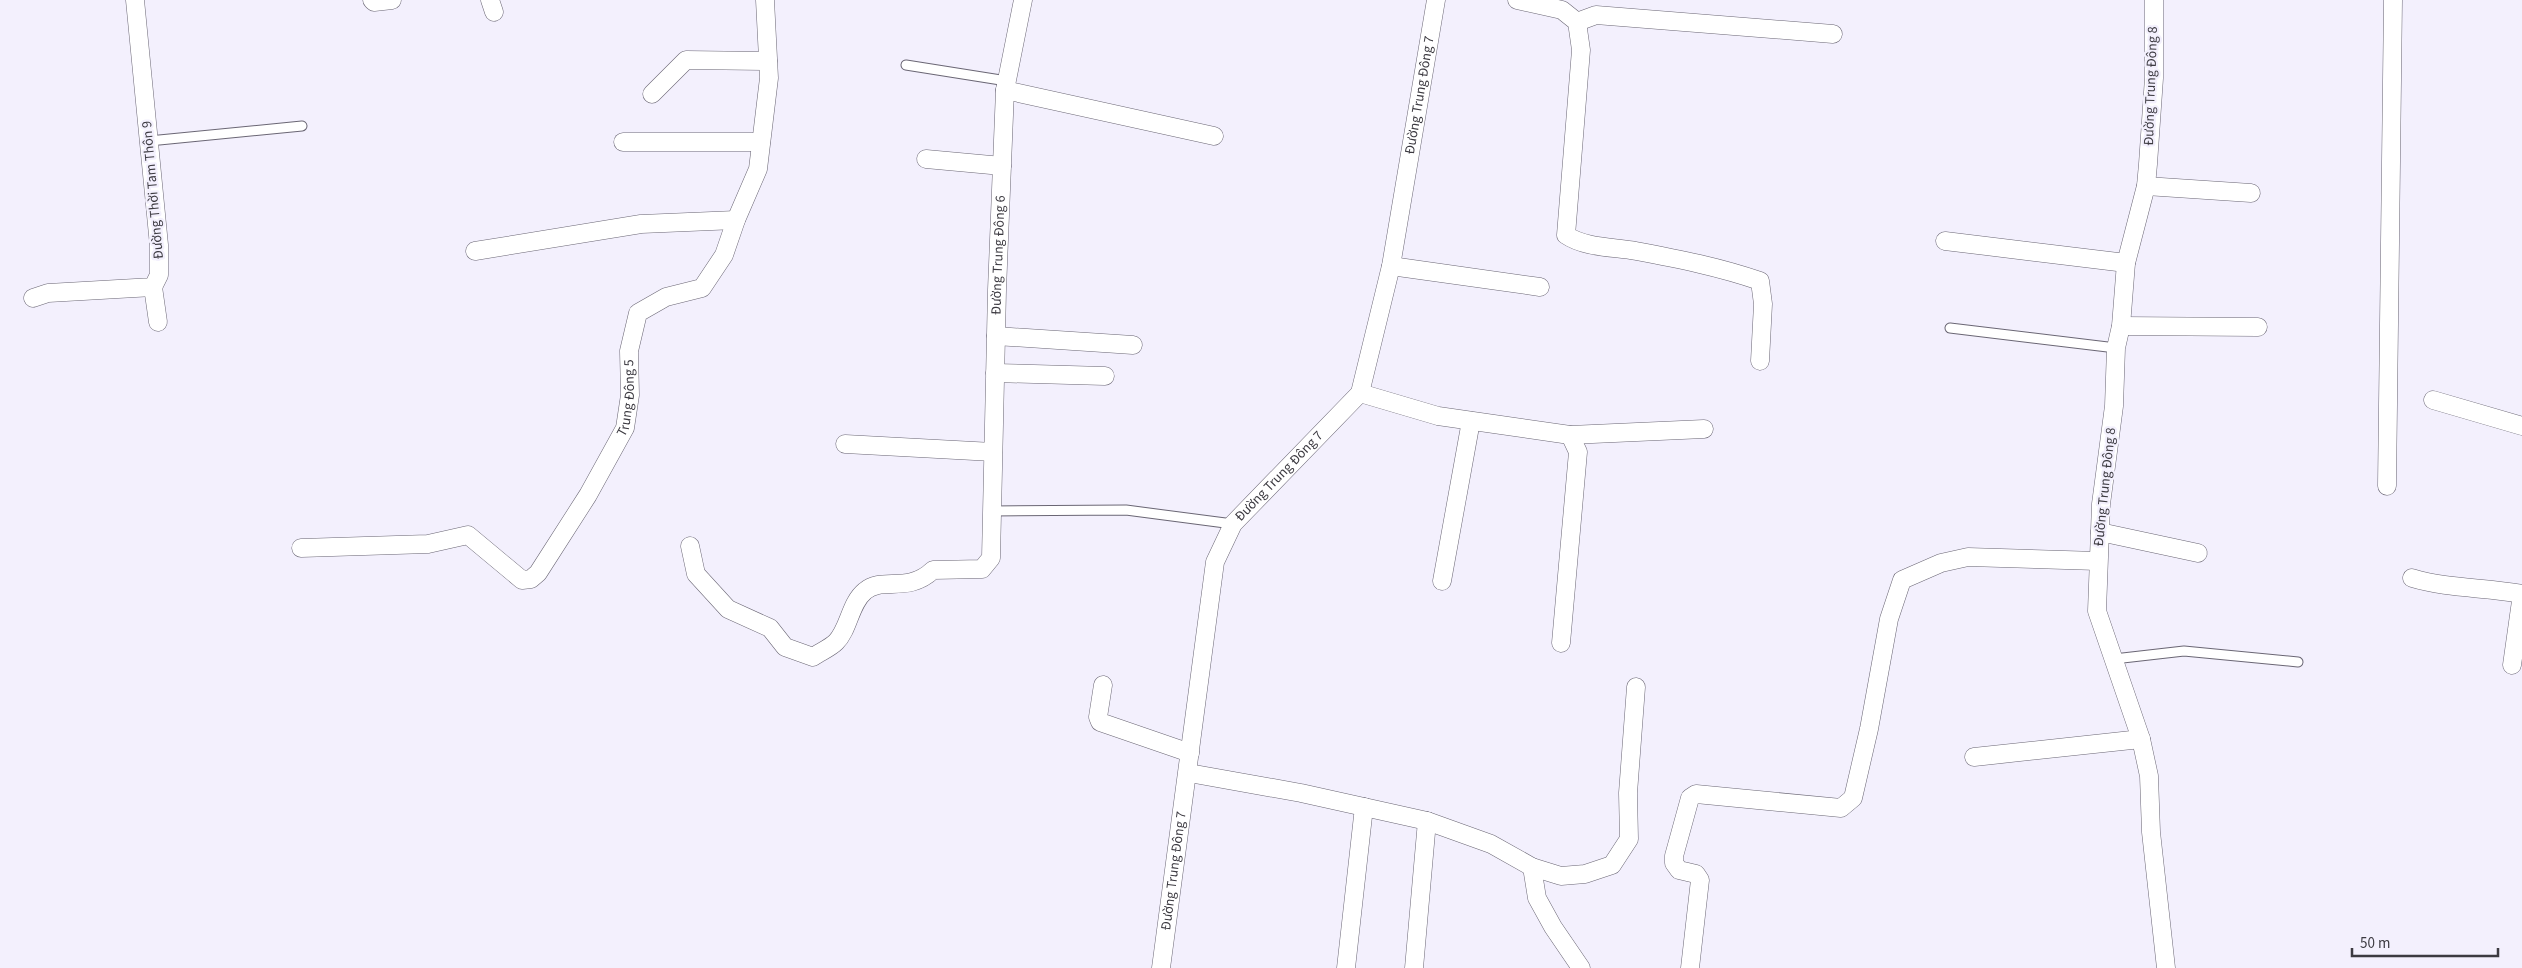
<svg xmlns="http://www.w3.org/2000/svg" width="2522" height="968" font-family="'Source Sans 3',sans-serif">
<rect width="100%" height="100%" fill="#f3f0fd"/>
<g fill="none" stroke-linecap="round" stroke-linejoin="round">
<g stroke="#6a6674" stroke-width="11">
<path id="lane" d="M906 65 1007 81
M149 141 302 126
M1950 328 2116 348
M991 511 1126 510 1233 524
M2114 659 2184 651 2298 662"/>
</g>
<g stroke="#6a6674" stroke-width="19">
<g id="street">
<path d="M372 0 374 2 392 0"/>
<path d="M490 0 494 12"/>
<path d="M1517 0 1562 10 1577 22 1581 50 1566 235C1585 248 1614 247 1636 251 1679 259 1719 267 1760 281L1763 304 1760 361"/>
<path d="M2154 0V78L2148 164 2146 186 2126 263 2121 326 2116 348 2114 406 2101 504 2097 611 2141 739 2149 776 2151 832 2166 968"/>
<path d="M1577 22 1596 15 1833 34"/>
<path d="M1005 90 1214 136"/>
<path d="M652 94 686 60 768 61"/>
<path d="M623 142H761"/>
<path d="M926 159 1002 166"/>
<path d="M2146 186 2251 193"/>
<path d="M1945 241 2126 263"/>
<path d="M475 251 641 224 736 220"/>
<path d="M1391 266 1540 287"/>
<path d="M153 287 158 322"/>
<path d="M33 298 48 293 153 287 159 275V245L135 0"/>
<path d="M2121 326 2258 327"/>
<path d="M996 336 1133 345"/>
<path d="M995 373 1105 376"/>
<path d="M1360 393 1438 416 1570 435 1704 429"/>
<path d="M2433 400 2522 426"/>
<path d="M845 444 993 452"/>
<path d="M2387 486 2393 0"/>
<path d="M2100 532 2198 553"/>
<path id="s1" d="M690 546 696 574 728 609 770 628 785 647 813 657C820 652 830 648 836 642 849 629 850 603 865 591 882 576 908 594 933 570L982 569 991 558 997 290 1005 90 1023 0"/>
<path id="s2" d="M301 548 428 544 468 535 522 580 531 579 538 573 588 495 625 428 630 395 629 351 638 313 666 297 702 288 724 255 736 220 758 169 769 78 765 0"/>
<path d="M2412 578C2448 589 2485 587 2522 594L2512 665"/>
<path d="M1442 581 1471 421"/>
<path d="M1561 643 1578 452 1570 435"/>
<path d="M1103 685 1098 717 1100 722 1190 753"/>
<path d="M1974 757 2141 739"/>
<path d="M1189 773 1301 793 1427 821 1491 844 1532 867 1561 876 1585 874 1612 865 1629 839 1628 793 1636 687"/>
<path d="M1532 867 1537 898 1553 927 1581 968"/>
<path id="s3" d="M1161 968 1215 562 1233 524 1360 393 1391 266 1436 0"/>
<path d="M1346 968 1364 807"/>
<path d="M1414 968 1427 821"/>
<path d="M1690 968 1700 880 1696 874 1679 870 1674 863V856L1690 798 1696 794 1841 808 1853 798 1869 729 1889 619 1902 580 1941 563 1968 557 2098 561"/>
</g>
</g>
<use href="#lane" stroke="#fff" stroke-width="9"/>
<use href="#street" stroke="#fff" stroke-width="18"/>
</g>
<g text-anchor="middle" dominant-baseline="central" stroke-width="4.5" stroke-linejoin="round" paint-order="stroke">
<g font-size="14" fill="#3c3a41" stroke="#f3f0fd">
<text transform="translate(2151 86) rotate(-88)">Đường Trung Đông 8</text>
<text stroke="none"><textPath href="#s3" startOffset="938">Đường Trung Đông 7</textPath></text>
<text transform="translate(153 190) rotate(-95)">Đường Thời Tam Thôn 9</text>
<text stroke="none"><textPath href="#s1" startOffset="702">Đường Trung Đông 6</textPath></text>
<text stroke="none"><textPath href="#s2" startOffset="456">Trung Đông 5</textPath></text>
<text stroke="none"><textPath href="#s3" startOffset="518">Đường Trung Đông 7</textPath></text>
<text transform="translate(2105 487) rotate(-84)">Đường Trung Đông 8</text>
<text stroke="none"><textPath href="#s3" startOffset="98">Đường Trung Đông 7</textPath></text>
</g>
</g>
<path d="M2352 948v8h146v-8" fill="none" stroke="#3c3a41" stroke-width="2.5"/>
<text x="2360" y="948" font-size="15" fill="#3c3a41" stroke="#f3f0fd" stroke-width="4" paint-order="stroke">50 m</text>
</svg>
